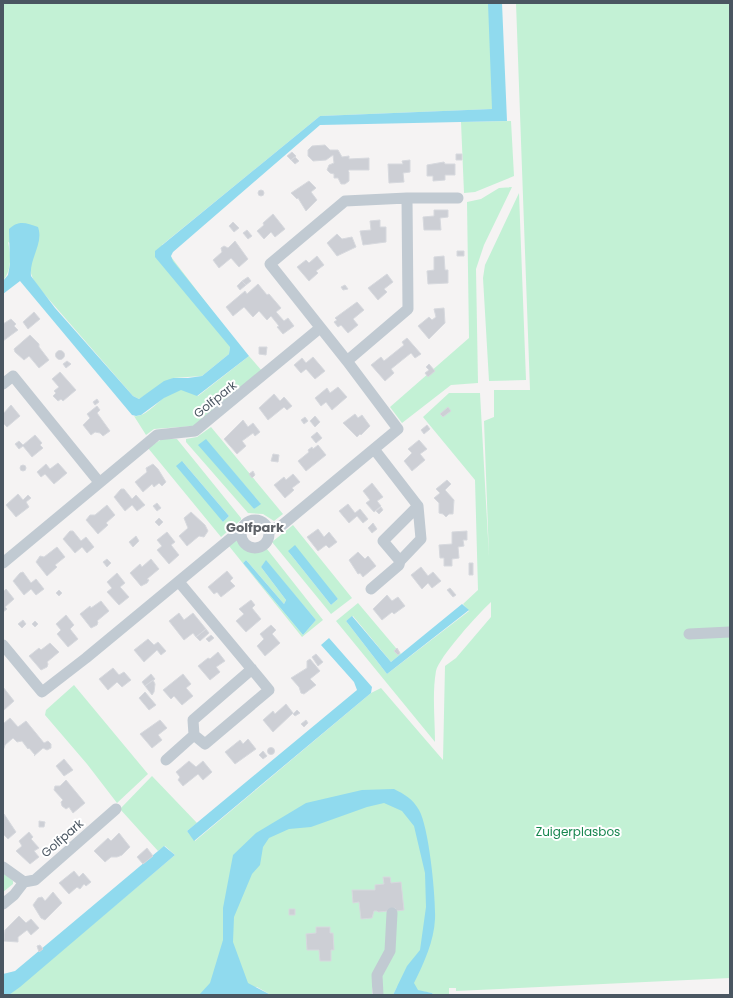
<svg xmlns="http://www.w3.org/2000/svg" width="733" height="998" font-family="Poppins,sans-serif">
<rect width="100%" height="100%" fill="#f5f3f3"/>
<path fill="#c3f1d5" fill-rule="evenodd" d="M3 3H501L493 109 320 116 162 245 237 343 230 347 229 354 202 376 173 378 139 399 133 396 39 288C31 277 27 268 33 255L8 242C11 256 12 269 3 281Z
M516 3H730V978L456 991V988H449V995H434L432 993 397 987 393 995H380L372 987V995H271L257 987 199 995H9L175 855 165 846 158 851 120 809 152 776 197 823 187 831 195 841 371 693 381 688 443 760 445 666 456 658 491 617V602C479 613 439 657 436 671 432 694 435 719 435 742L336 621 358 603 401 654 391 662 353 616 346 621 387 674 469 611 463 604 478 590 475 480 423 417 449 393H480L489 557 484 421 494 417V390H530Z
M511 121 514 176 475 192 464 193 461 122Z
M512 187 484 245 476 269 478 383 451 385 402 423 390 407 469 338 467 202 481 199 499 188Z
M519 193 526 380 489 381 483 278 485 265Z
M249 356 262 371 194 426 154 429 146 435 134 416C149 419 166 387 183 390 188 391 193 394 198 396Z
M211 427 283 514 274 521 263 514 248 513 186 442V439L197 437ZM206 440 260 503 254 509Z
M162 439H177L241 518V520L221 537 148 448ZM182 461 229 516 223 522Z
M293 525 352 598 331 614 272 542ZM288 551 338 599 331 605Z
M236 540C248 552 251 554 267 549L323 620 302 637 229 546ZM246 560 284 604 286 600 261 567 266 561 316 620 303 635 243 563Z
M74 685 148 774 117 803 87 764 45 715 46 710Z
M3 872 13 881V884L3 892Z"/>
<path fill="#90daee" d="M488 3H502L507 121 320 125 173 252 171 256 173 261 249 356 197 396 181 390 164 398 141 415 136 416 132 415 20 281 3 294V281L8 275 10 264 9 229C19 220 26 223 38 227 44 244 29 258 31 276L55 308 133 396 139 399 164 381 173 378H188L202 376 229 354 230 347 155 257V251L320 116 492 109Z
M206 439 261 504 254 509 198 445Z
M182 461 229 516 223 522 176 466Z
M295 545 338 599 331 605 288 551Z
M246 560 284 604 286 600 261 567 266 560 316 620 303 635 243 563Z
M462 604 469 610 387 674 346 621 352 616 391 662Z
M329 638 372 687 371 693 194 841 187 831 357 690 354 682 321 645Z
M394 789C404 794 413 799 419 810 429 827 436 898 435 919 434 941 424 963 414 983L418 990 432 993 434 995H393L407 966 420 950 426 907 425 873 414 826 402 811 384 803 367 807 311 827 289 829 269 838 263 847 260 865 252 874 234 917 233 942 248 983 271 995H199L210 983 223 940V908L233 855 256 833 306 803 362 790Z
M164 846 175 855 20 987 9 995H3V974L15 971Z"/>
<path fill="#cdcfd5" stroke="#d7d9de" d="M325 145 330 150H338L342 157 349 156V159L369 158V170H349L348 171 349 172V181L345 184H341L338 178H334V174L330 173 327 170 329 165 334 163 333 155 326 160 313 161 308 156V150L312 146Z
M292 152 296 156 291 160 287 156Z
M456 154H462V160H456Z
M295 157 299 161 295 164 291 160Z
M410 160V172L403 173 404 182 389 183 388 164H403L402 161Z
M444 162 445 164H455V175H445V180L433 181V176H427V165Z
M309 181 316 188 311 192 317 200 306 211 298 198 297 199 291 193Z
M258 193a3 3 0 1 1 6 0a3 3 0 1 1-6 0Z
M434 210H448V217L440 218 441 230H424L423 217 434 216Z
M273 214 285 229 275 237 271 232 264 239 257 231 264 225 263 223Z
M380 220V227H386V242L363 245 360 231 371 230 370 221Z
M233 222 239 228 234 232 229 226Z
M247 230 252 236 248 239 243 233Z
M337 234 342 239 352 237 356 247 337 256 327 243Z
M235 241 248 259 239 267 231 258 219 268 213 260 222 252 221 248 224 246 228 248Z
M457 251H464V256H457Z
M317 256 324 265 316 271 318 273 309 281 297 267 306 260 309 263Z
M444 256 445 270H448V283L428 284 427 271 434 270V257Z
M387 274 393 282 384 289 387 292 378 300 368 288Z
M248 277 251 281 246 285 242 281Z
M242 281 246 285 240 290 237 286Z
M258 284 267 295 269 294 281 308 276 312 284 321 288 318 294 326 283 334 277 327 279 326 271 316 267 320 259 311 253 317 244 307 233 316 226 307 245 291 247 294Z
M345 285 348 289 343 290 341 287Z
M357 302 364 310 353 319 358 325 348 333 341 325 338 327 334 322 337 320 335 318Z
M444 308 445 323 429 339 418 326 429 317 432 320 436 317 434 309Z
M34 312 40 319 28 329 23 322Z
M11 319 16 324 14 326 18 330 3 341V324Z
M30 335 39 344V347L49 360 39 368 29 356 24 360 15 352 14 349Z
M407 338 421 354 415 358 411 353 391 369 394 373 385 381 371 365 381 357 384 361 404 345 402 342Z
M259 347H267L266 355 259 354Z
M55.5 355a4.5 4.5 0 1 1 9 0a4.5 4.5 0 1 1-9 0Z
M313 357 325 371 315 379 306 369 301 373 294 365 302 358 306 363Z
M67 361 71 364 66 368 63 364Z
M429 364 435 371 428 377 425 373 429 370 426 367Z
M60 372 76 390 63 401 61 399 58 401 53 396 56 393 54 391 59 387 52 379Z
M338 387 347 397 332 410 326 402 321 406 315 398 327 388 330 393Z
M274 394 280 401 284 397 292 406 287 410 284 407 268 420 259 408Z
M97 399 99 402 95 405 93 402Z
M11 405 20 416 7 427 3 423V414Z
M97 406 100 410 97 413 110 431 103 436 100 433 95 432 91 435 83 425 90 418 87 414Z
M448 407 451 411 443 417 440 414Z
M355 414 358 418 362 415 370 426 361 435 360 434 357 437 343 423Z
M315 416 320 422 315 427 310 421Z
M305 417 308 421 304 424 301 420Z
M243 420 248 427 253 423 260 432 255 436 253 433 242 441 246 446 237 454 224 439Z
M427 425 430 429 424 434 421 430Z
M317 432 322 438 316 443 311 437Z
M35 435 42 443 40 445 43 448 32 457 23 446 19 449 15 444 19 441 23 445Z
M419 440 427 449 420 454 425 460 412 471 404 461 412 453 408 449Z
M318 445 326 455 306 471 298 461 309 452 308 450 312 447 313 449Z
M273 454 279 455 278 462 271 461Z
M58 463 67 473 54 484 45 474 41 477 37 472 46 464 50 469Z
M153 464 158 469 166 482 162 486 159 483 154 487 152 484 143 492 135 482 147 472 146 468Z
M20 468a3 3 0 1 1 6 0a3 3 0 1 1-6 0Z
M253 471 255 475 252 478 249 474Z
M293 474 300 482 292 488 294 490 285 498 274 485 284 477 286 480Z
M447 480 451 484 445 490 454 500 453 514H449L446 517 443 514 439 513V503L434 498 440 493 436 489Z
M372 483 383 497 377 501 381 506 374 512 366 503 370 500 363 491Z
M121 489H124L132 499 136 495 145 505 137 511 132 505 125 511 114 497Z
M18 494 23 500 28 495 31 498 26 502 29 507 16 517 6 505Z
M157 503 161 508 157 511 153 506Z
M348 504 355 513 360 509 368 519 363 523 357 516 349 523 339 511Z
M107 505 115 515 106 523 108 525 98 534 86 520 90 515H95Z
M381 507 383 510 379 514 376 511Z
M191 512 205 525 208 531 204 537 199 536 187 546 179 536 188 528 184 518Z
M159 518 163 522 159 526 155 522Z
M373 523 377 529 372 533 368 528Z
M318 529 324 537 329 532 337 542 329 548 326 545 318 551 307 537Z
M70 531H73L81 541 86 537 94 547 87 553 82 547 75 553 63 539Z
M467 531V540H463L464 546 458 547 459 558 452 559V566H444V558H440L439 545 452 544V532Z
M167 532 175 542 171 545 179 555 169 564 157 550 162 546 157 540Z
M136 536 139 541 133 547 129 542Z
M57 547 65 557 55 565 57 567 47 576 36 562 40 556 44 557Z
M358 552 365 559 368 556 376 566 363 577 360 573 358 574 349 560Z
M107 559 111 563 107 567 103 562Z
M151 559 159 569 147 579 149 580 147 583 141 586 130 573 140 564 142 567Z
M469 563H473V575H469Z
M421 567 428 576 433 572 441 581 432 588 428 583 422 589 411 575Z
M227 571 233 578 230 581 235 586 221 597 217 592 214 594 208 587Z
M23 572 31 583 36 579 44 589 36 595 31 589 24 595 13 581 20 573Z
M117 573 125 583 120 587 129 597 119 605 107 592 112 588 107 582Z
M450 588 456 595 453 597 447 590Z
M6 589 14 599 5 607 7 609 3 612V592Z
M59 590 62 593 59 596 56 593Z
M387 595 392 601 398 597 405 606 394 614 392 612 382 620 373 609Z
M251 600 255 605 252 608 261 619 246 632 236 621 244 614 239 609Z
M101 601 109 611 97 621 98 622 97 625 91 628 80 614 90 606 91 608Z
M179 613 184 620 193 613 206 629 196 637 193 633 184 640 169 621Z
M66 615 74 625 70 629 78 639 68 647 57 634 61 630 56 624Z
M23 620 26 624 22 628 18 624Z
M35 621 38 624 35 627 32 624Z
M271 625 276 630 272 634 280 643 265 656 257 646 264 639 260 634Z
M206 629 209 633 200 641 196 637Z
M211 635 214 638 209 642 206 639Z
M148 639 154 645 158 642 166 651 161 655 157 650 144 662 134 650Z
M50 643 59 652 47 662 48 664 47 667 41 670 29 656 39 648 41 650Z
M397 648 400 653 398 655 394 651Z
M218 652 225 661 216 667 220 672 210 680 198 666 208 658 210 659Z
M316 654 323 662 318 666 312 657Z
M310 659 320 671 310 679 316 685 304 694 301 693 299 687 291 678 307 668V661Z
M113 668 119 675 124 672 131 680 122 687 117 682 108 690 99 679Z
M151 674 155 679 145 686 142 682Z
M183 674 191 684 186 688 193 696 182 705 174 696 171 699 163 690Z
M153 680 155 684 154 692 152 695 145 686Z
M3 687 14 701 4 710 3 709Z
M145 692 156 705 149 710 139 698Z
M286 704 293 713 273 732 263 720 273 711 275 714Z
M297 710 300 713 295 716 293 714Z
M10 718 18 727 26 721 44 743 48 741 51 744V748L47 750 43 748 34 756 35 755 29 748 28 749 22 741 17 742 13 738 5 745 3 751V724Z
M160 720 167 728 158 735 162 740 152 748 140 734Z
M306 720 308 723 304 727 301 724Z
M248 739 256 749 235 764 225 752 240 740 243 744Z
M267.5 751a3.5 3.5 0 1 1 7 0a3.5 3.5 0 1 1-7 0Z
M263 751 267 756 263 759 259 755Z
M64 759 73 770 64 776 56 766Z
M189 761 196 767 203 761 212 772 203 780 198 774 183 786 178 780 180 777 176 772Z
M66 780 85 803 73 813 69 807 66 809 62 806 61 802 63 800 54 790 55 786H60Z
M4 814 16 832 8 839 3 834Z
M39 821 45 822 44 827H39Z
M29 832 33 837 31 839 39 848 34 851 39 857 30 864 16 851 22 846 19 841Z
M119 833 130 847 122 855 117 857H111L105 862 94 851 108 838 111 841Z
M147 848 153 856 143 864 137 857Z
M74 871 79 877 83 873 91 882 86 886 84 884 80 889 77 887 69 894 59 883Z
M383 877H390L391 883 401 882 404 910 396 911 395 908 389 911 378 912 377 911H374L372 918 361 919 359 902 353 903 352 890H375V885L384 884Z
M53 892 62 903 45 920 41 918 33 905 38 898 42 897 45 901Z
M289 909H295V915H289Z
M19 916 26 923 31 919 39 928 31 935 27 930 18 937V942L4 941 5 930Z
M316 927H330V933H333L334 950H331V961H320L319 950H307L306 934 316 933Z
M40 945 43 949 39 952 37 946Z"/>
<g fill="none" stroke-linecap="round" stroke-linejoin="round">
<path stroke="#c1cad2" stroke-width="11" d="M347 361 408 309 407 198
M3 384 13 376 99 482
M241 534a14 14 0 1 1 28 0a14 14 0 1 1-28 0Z
M269 530 281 526 398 429 347 361 270 264 345 201 407 198H458
M400 561 383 541 418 506
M3 563 157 435 195 431 320 328
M179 582 260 679 269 690 205 744 194 735 193 720 252 669
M371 589 399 565 400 561 421 539 418 506 374 449
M689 634 730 632
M3 645 42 692 86 658 236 534H241
M166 760 194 735
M3 867 24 882 35 880 116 809
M3 904 14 895 24 882
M378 995 377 975 390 951 392 913"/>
</g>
<g text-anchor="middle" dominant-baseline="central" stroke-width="4" stroke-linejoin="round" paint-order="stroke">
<g font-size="12" fill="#4a5661" stroke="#fff">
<text transform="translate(215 399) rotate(-39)">Golfpark</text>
<text transform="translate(62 838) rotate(-41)">Golfpark</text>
</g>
<g font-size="12" fill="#17864f" stroke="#fff">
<text x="578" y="831">Zuigerplasbos</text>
</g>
<g font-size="13" font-weight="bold" fill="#5f6368" stroke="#fff">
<text x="255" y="527">Golfpark</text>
</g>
</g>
<rect width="733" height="998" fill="none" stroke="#4a5661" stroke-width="8"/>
</svg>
